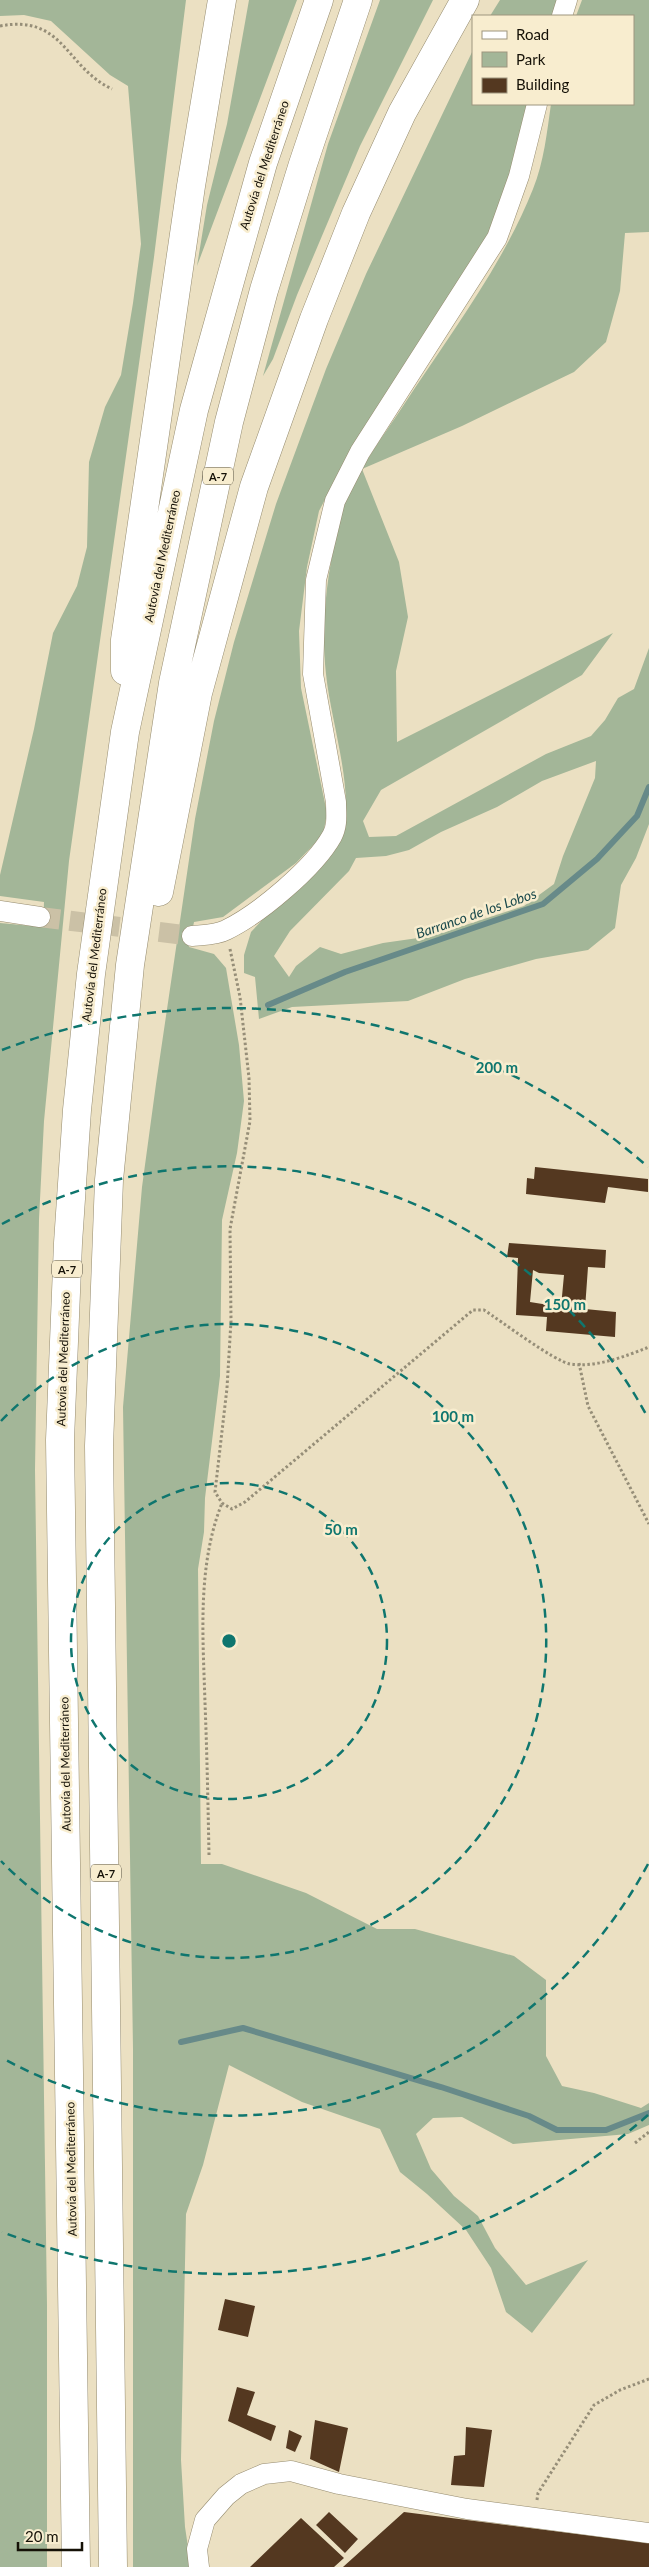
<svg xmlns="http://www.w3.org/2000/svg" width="649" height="2567" font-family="Lato,sans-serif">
<rect width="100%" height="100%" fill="#ebe0c2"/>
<path fill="#a3b698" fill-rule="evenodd" d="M0 0H186L154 257 69 861 44 1121 39 1219 35 1470 47 2305V2567H0V923L43 927 44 902 0 896V875L34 729 53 633 77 586 87 547 89 462 105 407 121 375 133 303 141 244 128 86 110 75 51 21 24 15 0 16Z
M249 0H297L197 266 207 205 227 124Z
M380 0H433L360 146 297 295 273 359 263 376 328 144Z
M500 0H559L554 16H490Z
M582 0H649V232L625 233 620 291 606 342 574 372 462 426 362 469 399 562 408 617 396 671 397 742 613 633 582 675 381 790 363 821 369 837 396 836 546 754 591 736 605 720 618 698 634 689 649 648V824L636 858 621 885 615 928 588 950 536 959 465 979 408 1001 292 1007 259 1019 255 977 244 973V955L251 932 343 834C354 787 331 723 326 674 320 621 328 564 342 513 351 478 383 437 403 406 448 337 502 267 533 189 544 162 547 132 551 104H633V16H576ZM596 761 595 778 563 856 554 884 524 906 432 936 383 943 341 954 320 947 296 966 289 977 274 956 290 931 349 871 356 858 386 856 409 850 441 832 497 807 542 781Z
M473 50V104H529C516 154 503 205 480 252L345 461 319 511 307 567 299 631 301 688 327 813 323 835 296 863 223 917 194 922 189 947 214 954 226 968 239 1045 244 1101 237 1153 222 1220 220 1376 205 1498 204 1532 198 1569 201 1864H222L306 1893 377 1929H415L514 1956 546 1980V2056L562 2086 594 2093 641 2108 649 2103V2125L628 2134 513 2144 462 2117 433 2118 416 2134 431 2169 454 2196 478 2216 495 2248 526 2285 588 2260 532 2333 506 2312 491 2268 466 2230 427 2194 400 2172 380 2129 302 2102 229 2065 203 2165 186 2214 181 2460 185 2527 191 2567H133V2049L123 1407 142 1187 156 1084 195 819 214 721 234 642 276 504 326 369 366 274Z"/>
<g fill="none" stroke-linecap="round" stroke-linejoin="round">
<path stroke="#678a89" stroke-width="6" d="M268 1005 345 972 543 904 597 859 637 816 649 787
M181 2042 243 2028 441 2087 529 2116 557 2130H606L649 2113"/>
</g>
<path fill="#543820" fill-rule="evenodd" d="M535 1167 648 1179V1192L608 1187 605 1203 526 1194 527 1178 534 1179Z
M509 1243 606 1250 605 1268 588 1267 585 1309 616 1312 615 1337 546 1331 547 1317 516 1315 518 1258 507 1257ZM533 1270 539 1273 564 1275 561 1307 530 1302Z
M225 2299 255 2306 248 2337 218 2330Z
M237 2387 255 2392 247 2415 276 2426 271 2441 228 2421Z
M315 2420 348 2428 339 2472 310 2459Z
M466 2427 492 2430 484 2487 451 2485 454 2456 465 2455Z
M289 2430 302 2436 295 2452 286 2448Z
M329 2512 358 2539 345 2553 316 2525Z
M404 2512 649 2543V2567H343Z
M301 2518 344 2558 334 2567H250Z"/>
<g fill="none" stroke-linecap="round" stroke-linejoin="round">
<path stroke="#cbc1a6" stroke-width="20" stroke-dasharray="20 10" stroke-linecap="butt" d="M40 917 192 936"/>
<g stroke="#958b6f" stroke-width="21">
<path id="minor" d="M562 16 567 0
M0 911 40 917
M192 936C202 935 217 935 226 930 259 914 314 868 332 836 338 825 336 814 336 802L313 674 316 580 335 501 360 452 497 238 519 176 537 104
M199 2567 197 2549 205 2520 226 2496 241 2484 264 2474 291 2471 339 2484 467 2509 649 2533"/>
</g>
<g stroke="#958b6f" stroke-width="29">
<path id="motorway" d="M125 671V640L191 186 222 0
M159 892 198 693 254 487 314 319 356 213 402 113 465 0
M76 2567 60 1440 68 1243 77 1110 91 974 125 732 194 410 263 163 319 0
M113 2567 99 1446 109 1180 130 965 173 683 229 422 264 290 303 164 358 0"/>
</g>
<path stroke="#968e78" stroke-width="3" stroke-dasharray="2.5 2.5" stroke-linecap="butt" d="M0 26C64 14 65 67 112 89
M230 949 240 997 249 1078 250 1121 230 1229 231 1321 227 1388 215 1492 222 1503 232 1509 245 1502 473 1310H484C501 1321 554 1361 570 1364 596 1368 626 1356 649 1347
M579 1363 588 1406 649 1524
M209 1855C208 1804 207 1753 205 1703 203 1636 197 1566 222 1503
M635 2143 649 2132
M537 2500 538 2493 594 2405 620 2390 649 2379"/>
<use href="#minor" stroke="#fff" stroke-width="20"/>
<use href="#motorway" stroke="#fff" stroke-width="28"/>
</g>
<g fill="none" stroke="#0f766e" stroke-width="2.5" stroke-dasharray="9 6">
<circle cx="229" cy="1641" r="158"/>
<path d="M1 1421A317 317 0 1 1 1 1861"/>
<path d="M648 1864A475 475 0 0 1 2 2058M2 1224A475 475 0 0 1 648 1418"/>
<path d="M648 2115A633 633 0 0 1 2 2232M2 1050A633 633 0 0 1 648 1167"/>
</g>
<g text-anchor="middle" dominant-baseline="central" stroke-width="5" stroke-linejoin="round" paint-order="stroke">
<g fill="#f8edcf" stroke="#595343" stroke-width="1">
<rect x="203" y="467.5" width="30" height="17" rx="4"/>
<rect x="52" y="1260.5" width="30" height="17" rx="4"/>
<rect x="91" y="1864.5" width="30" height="17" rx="4"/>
</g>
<g font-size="11" font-weight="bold" fill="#151107">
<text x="218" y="476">A-7</text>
<text x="67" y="1269">A-7</text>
<text x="106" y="1873">A-7</text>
</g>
<g font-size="12" fill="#151107" stroke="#f8edcf">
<text transform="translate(264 165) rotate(-72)">Autovía del Mediterráneo</text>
<text transform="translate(162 556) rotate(-78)">Autovía del Mediterráneo</text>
<text transform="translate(94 955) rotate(-83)">Autovía del Mediterráneo</text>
<text transform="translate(63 1359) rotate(-88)">Autovía del Mediterráneo</text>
<text transform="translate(65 1764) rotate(-91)">Autovía del Mediterráneo</text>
<text transform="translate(71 2169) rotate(-91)">Autovía del Mediterráneo</text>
</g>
<g font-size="14" font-style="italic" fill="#1a494c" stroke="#f8edcf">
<text transform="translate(476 913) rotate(-19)">Barranco de los Lobos</text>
</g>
</g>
<circle cx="229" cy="1641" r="8" fill="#0f766e" stroke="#f8edcf" stroke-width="2.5"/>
<g font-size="15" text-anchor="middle" font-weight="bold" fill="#0f766e" stroke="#f8edcf" stroke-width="5" stroke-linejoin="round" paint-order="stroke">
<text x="497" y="1073">200 m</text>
<text x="565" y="1310">150 m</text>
<text x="453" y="1422">100 m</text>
<text x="341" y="1535">50 m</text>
</g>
<rect x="472" y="15" width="162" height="90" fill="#f8edcf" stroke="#9d957f"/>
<rect x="482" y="31" width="25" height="8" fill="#ffffff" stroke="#9d957f"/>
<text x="516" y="40" font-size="15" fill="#151107">Road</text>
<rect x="482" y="52" width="25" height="15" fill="#a3b698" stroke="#9d957f"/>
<text x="516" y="65" font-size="15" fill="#151107">Park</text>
<rect x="482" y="78" width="25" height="15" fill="#543820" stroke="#9d957f"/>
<text x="516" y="90" font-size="15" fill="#151107">Building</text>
<path d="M18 2542v8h64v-8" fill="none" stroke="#151107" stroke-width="2.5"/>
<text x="25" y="2542" font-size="15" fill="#151107" stroke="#f8edcf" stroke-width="4" paint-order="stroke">20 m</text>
</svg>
